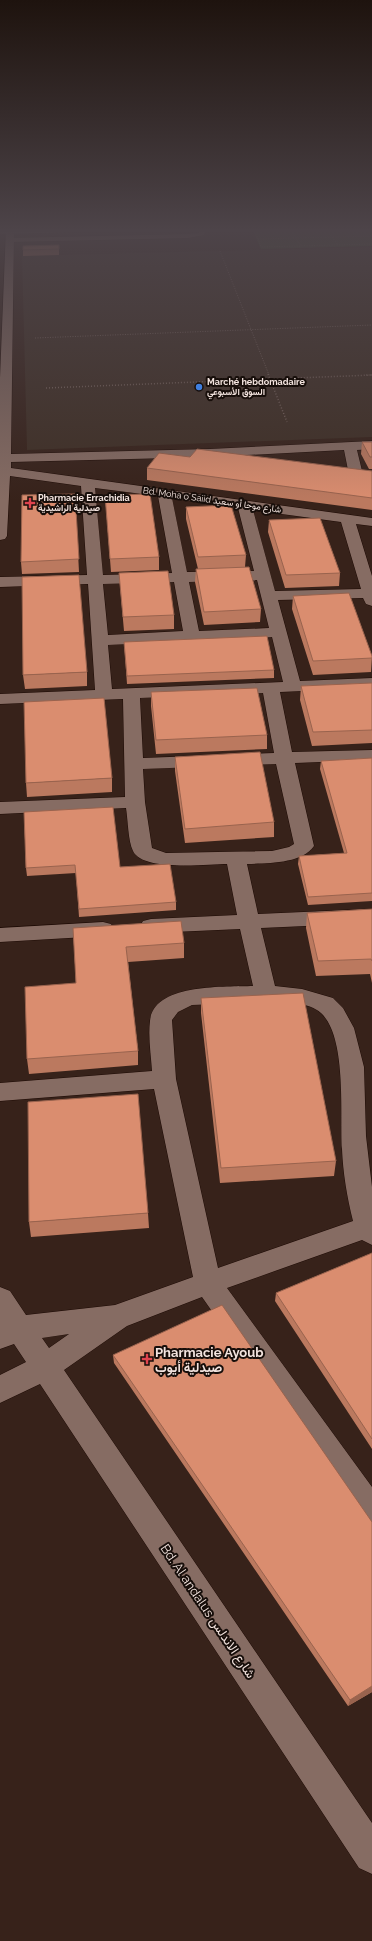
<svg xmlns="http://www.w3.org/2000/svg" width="372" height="1941" font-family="Raleway,Vazirmatn,sans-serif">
<rect width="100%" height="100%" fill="#37221a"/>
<path fill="#3f2f25" d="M372 247V437L27 450 22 256Z"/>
<path fill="#3b5329" d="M252 229H372V246L261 249Z"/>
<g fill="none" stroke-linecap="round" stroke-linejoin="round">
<g stroke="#1d0a04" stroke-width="1">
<path id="lane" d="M200 229H206L204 235 188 238 9 242 6 240 9 238 188 234 199 233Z"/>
</g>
<g stroke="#1d0a04" stroke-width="1">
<path id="street" d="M6 229H12L14 231 11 454 210 449 372 441V449L357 450 363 475 361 478H351L349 475 344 450 210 457 11 462V468L372 518V526L356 524 372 576V606L366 604 363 598 278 600 300 681 372 678V688L280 692 292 752 372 750V760L295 763 314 846C302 864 267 863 247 864L258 914 372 909V923L261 928 275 986 302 989 333 998 343 1008 354 1028 364 1067 366 1136 372 1187V1245L362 1240 227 1288 372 1487V1528L361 1524 202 1297 127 1326 64 1370 372 1823V1874L359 1868 40 1384 0 1403V1375L26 1362 14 1344 0 1349V1287L10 1291 26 1315 115 1305 193 1277 154 1089 0 1101V1083L152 1071C151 1055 148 1037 150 1021 153 983 226 987 253 986L240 929 151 933 143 931 140 926 143 921 151 919 237 915 227 864C207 864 143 872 133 851 128 841 128 820 126 808L0 814V802L125 797 123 699 0 704V694L95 690 88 584 0 587V577L87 575 81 486 10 476 7 536 5 539 0 540V378ZM95 488 158 496 172 573 103 575ZM172 498 238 508 254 571 187 572ZM253 510 341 522 361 589 275 591ZM257 580 269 628 199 631 189 582ZM174 582 183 631 108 635 103 584ZM272 637 283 682 112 689 108 645ZM263 693 274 753 143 758 140 698ZM276 764 294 844 289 847 272 851 166 853 152 848 145 802 143 769ZM272 1002C288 1003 309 1002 321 1013 347 1037 340 1114 342 1149 343 1173 347 1197 353 1221L218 1268 176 1079 172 1020 178 1012 192 1005ZM69 1334 49 1348 42 1338Z
M103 922 111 924 114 929 111 934 103 936 0 942V928Z"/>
</g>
<g stroke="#1d0a04" stroke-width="1">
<path id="secondary" d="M0 229H84L79 232 0 234Z"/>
</g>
<path stroke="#77645d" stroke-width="1" stroke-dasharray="1 1.5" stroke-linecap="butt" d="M254 229 261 247 372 244
M254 229H260
M290 229 301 246
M326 229 338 245
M366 229 372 237
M258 239 372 236
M220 251 269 375
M35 338 372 325
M366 375H372"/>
<path stroke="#77645d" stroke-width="1.5" stroke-dasharray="1 2" stroke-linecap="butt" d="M268 374 287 422
M46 388 372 375"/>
<use href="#lane" fill="#866c63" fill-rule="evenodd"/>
<use href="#street" fill="#866c63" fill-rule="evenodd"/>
<use href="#secondary" fill="#866c63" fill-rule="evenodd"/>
</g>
<path fill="#bb795f" d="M59 245V255L23 256V246Z
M362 442H372V469H369L361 454Z
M190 457 372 471V510L147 480V468Z
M75 494 79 572 22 574 21 562Z
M105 495 159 557V570L111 572Z
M186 507 246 555 245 567 261 609 260 622 204 625 195 582 196 569H198L186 519Z
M269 520 340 573 339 586 285 588 268 532Z
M119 573 174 615V629L124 631 120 586Z
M293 596 372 656 371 672 313 675 292 609Z
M124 642 274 670V678L127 684Z
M87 672V686L25 689 23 675Z
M372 683V743L312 746 300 700 301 686Z
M151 692 267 735V749L156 754 151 706Z
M175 757 274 822V837L185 843 175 771Z
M372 758V901L308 905 298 864 299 856 344 853 320 769 321 761Z
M112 778V792L27 797 26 783Z
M24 812 120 867 176 902V910L79 917 76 873 27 876 26 868Z
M372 909V983L370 974 316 976 306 928 307 913Z
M73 928 184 943V958L128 962 138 1051V1065L29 1074 27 1059 76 983Z
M201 998 336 1161 334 1176 220 1183 201 1013Z
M148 1213 149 1228 31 1237 29 1222Z
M372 1253V1449L275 1301 276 1293Z
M113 1355 372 1522V1692L348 1706 114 1363Z"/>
<path fill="#99634e" d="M372 1686V1692L348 1706 350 1700Z"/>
<path fill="#da8d6f" stroke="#99634e" d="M59 245V249L23 250V246Z
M362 442H372V457H370Z
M197 449 372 471V498L147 468 159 453 190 457Z
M75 494 79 559 21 562 22 495Z
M150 494 159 557 110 559 105 495Z
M231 505 246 555 198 557 186 507Z
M320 518 340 573 286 575 269 520Z
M249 567 261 609 204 612 196 569Z
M168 571 174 615 123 617 119 573Z
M79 575 87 672 23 675 22 577Z
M349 593 372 656V658L313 661 293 596Z
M267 636 274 670 127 676 124 642Z
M372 683V730L313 732 301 686Z
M257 688 267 735 156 740 151 692Z
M104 698 112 778 26 783 24 702Z
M260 752 274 822 185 829 175 757Z
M372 758V893L308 897 299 856 347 853 321 761Z
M113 807 120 867 170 864 176 902 79 909 75 865 26 868 24 812Z
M372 909V961L371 959 318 961 307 913Z
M181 921 184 943 126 947 138 1051 27 1059 25 987 76 983 73 928Z
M303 993 336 1161 221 1168 201 998Z
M138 1094 148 1213 29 1222 28 1102Z
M372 1253V1439L276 1293Z
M222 1305 372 1522V1686L350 1700 113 1355Z"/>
<linearGradient id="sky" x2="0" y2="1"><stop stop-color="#1e130e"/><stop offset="0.46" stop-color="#4d4449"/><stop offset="1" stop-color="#4d4449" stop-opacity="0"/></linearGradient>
<rect width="372" height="501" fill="url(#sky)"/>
<circle fill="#3f7fe0" stroke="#170e0a" stroke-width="1.5" cx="199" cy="387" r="4"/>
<g fill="#e0444e" stroke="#170e0a" stroke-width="1.5">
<path d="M28 497h4v4h4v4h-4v4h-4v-4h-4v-4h4z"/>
<path d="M145 1353h4v4h4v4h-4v4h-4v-4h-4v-4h4z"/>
</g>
<g text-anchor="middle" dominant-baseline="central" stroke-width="4" stroke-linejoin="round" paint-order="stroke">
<g font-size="9" font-weight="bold" fill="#f3e4df" stroke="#170e0a" text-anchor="start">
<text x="207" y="382">Marché hebdomadaire<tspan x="207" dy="10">السوق الأسبوعي</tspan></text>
<text x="38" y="498">Pharmacie Errachidia<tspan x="38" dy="10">صيدلية الراشيدية</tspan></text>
</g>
<g font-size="9" fill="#f3e4df" stroke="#170e0a">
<text transform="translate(212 500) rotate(8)">Bd. Moha o Saiid شارع موحا أو سعيد</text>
</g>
<g font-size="13" font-weight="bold" fill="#f3e4df" stroke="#170e0a" text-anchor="start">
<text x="155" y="1352">Pharmacie Ayoub<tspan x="155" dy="15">صيدلية أيوب</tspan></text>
</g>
<g font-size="13" fill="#f3e4df" stroke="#170e0a">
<text transform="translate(208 1611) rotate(56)">Bd. Al andalus شارع الاندلس</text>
</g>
</g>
</svg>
